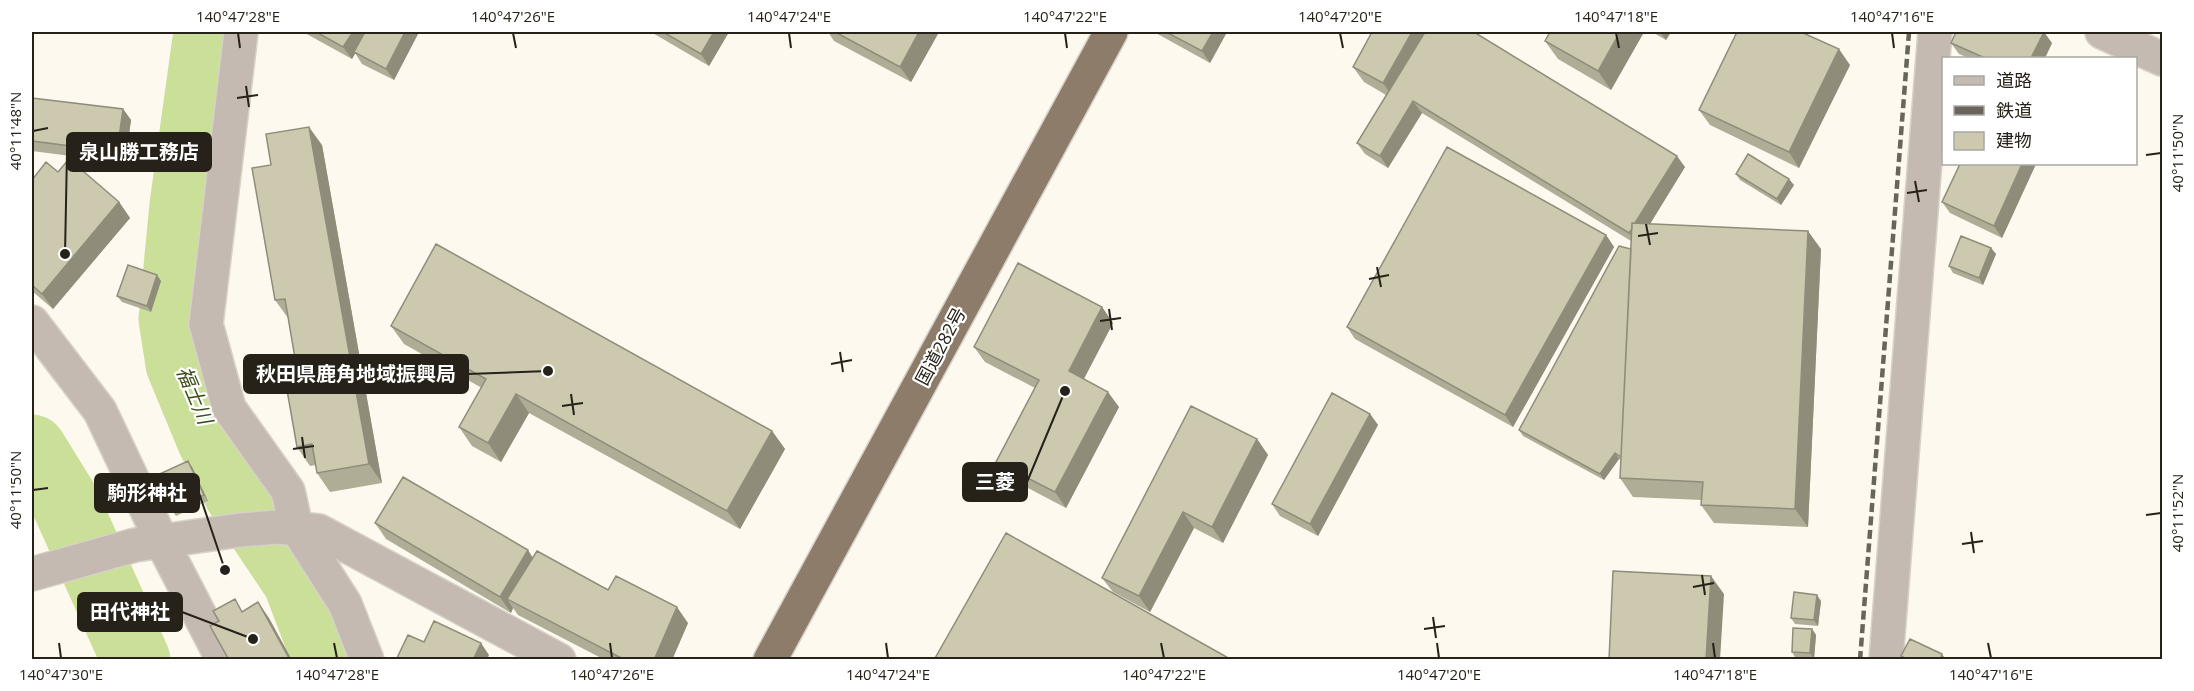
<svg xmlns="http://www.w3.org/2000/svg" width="2194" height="691" font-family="'Open Sans','Noto Sans JP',sans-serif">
<rect width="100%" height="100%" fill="#fef9ef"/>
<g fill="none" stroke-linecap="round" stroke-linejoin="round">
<path stroke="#cae098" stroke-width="69" d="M208 32 184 205 173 319 180 364 211 439 238 493 297 581 327 660
M32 449 66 504 136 660"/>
<g stroke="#d7d2c8" stroke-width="36">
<path id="minor" d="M241 32 206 324 229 408 288 491 296 527 345 604 367 660
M2102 32 2162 59
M32 322 100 411 162 542 223 660
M32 574 135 545 240 530 278 527 319 531 559 660
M1886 660 1935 32"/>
</g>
<g stroke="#d7d2c8" stroke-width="36">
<path id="trunk" d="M770 660 1111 32"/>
</g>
<use href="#minor" stroke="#c4bab2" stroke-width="33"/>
<use href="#trunk" stroke="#8d7c6a" stroke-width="33"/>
<path stroke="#6a655c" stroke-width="4.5" stroke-dasharray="9 4.5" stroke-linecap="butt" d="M1860 660 1909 32"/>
</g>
<path fill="#afad96" d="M303 32H419L394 80 362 64 355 53 352 59Z
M651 32H729L709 66Z
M828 32H939L911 82 834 41Z
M1154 32H1227L1210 63Z
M1644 32 1611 90 1558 59 1545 41Z
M1652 32H1671L1666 40Z
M1951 43H2052L2045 58H1969L1959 54Z
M1850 65 1799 168 1710 125 1699 110Z
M1353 67 1685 167 1650 224 1821 249 1808 527 1714 523 1701 505 1702 500 1633 497 1620 478 1621 460 1619 459 1604 480 1523 436 1519 430 1631 249V241L1422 113 1388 168 1365 154 1357 143 1386 95 1364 82Z
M32 98 123 109 131 120 125 163 32 151Z
M322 145 382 483 330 492 317 473 316 465 310 466 297 447V370L288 318 275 300 271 165Z
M1960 164H2036L2002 238 1950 213 1942 202Z
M58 172 119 202 130 218 53 309 32 291V180Z
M1736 174 1794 185 1781 205 1740 180Z
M1606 235 1614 247 1513 427 1355 339 1347 327Z
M1991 248 1996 254 1983 285 1953 273 1949 266Z
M157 275 161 281 151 312 122 302 117 296Z
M1102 307 1113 323 1084 379 1119 407 1066 508 1007 477 996 462 1035 388 985 362 974 347Z
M391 326 772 431 785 449 740 529 529 413 501 462 472 446 459 427 482 388 404 344Z
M1370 414 1378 425 1318 536 1280 516 1272 504Z
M1257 439 1268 455 1223 543 1194 528 1150 612 1113 592 1102 578Z
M192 467 208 501 176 516 172 510Z
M375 523 533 557 688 623 672 660H605L518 615 513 608 511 613 386 539Z
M1821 601 1818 626 1795 624 1791 618Z
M1812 629 1816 635 1814 659H1796L1792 652Z"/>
<path fill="#8f8d7a" d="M353 32H368L352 59 343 47Z
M405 32H419L394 80 386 69Z
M714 32H729L709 66 701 54Z
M919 32H939L911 82 900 67Z
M1213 32H1227L1210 63 1202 51Z
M1412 32H1431L1394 99 1383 83Z
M1620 32H1644L1611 90 1598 71Z
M1660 32H1671L1666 40Z
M2044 32 2052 43 2045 58H2031Z
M1839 49 1850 65 1799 168 1789 152Z
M1413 101 1422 113 1388 168 1380 156Z
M123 109 131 120 125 163 117 152Z
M309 127 322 145 382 483 369 464Z
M1677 156 1685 167 1637 245 1629 233Z
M2022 164H2036L2002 238 1994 226Z
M1789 179 1794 185 1781 205 1777 199Z
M119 202 130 218 53 309 42 294Z
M1808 231 1821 249 1808 527 1795 509Z
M1606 235 1614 247 1513 427 1505 415Z
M1991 248 1996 254 1983 285 1979 278Z
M157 275 161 281 151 312 147 306Z
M1102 307 1113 323 1080 386 1069 371Z
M1108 392 1119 407 1066 508 1055 492Z
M516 394 529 413 501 462 488 443Z
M1370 414 1378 425 1318 536 1310 524Z
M772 431 785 449 740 529 727 511Z
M1257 439 1268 455 1223 543 1212 527Z
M1615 453 1619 459 1604 480 1600 474Z
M188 461 192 467 208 501 204 495Z
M1183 512 1194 528 1150 612 1139 596Z
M528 550 538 566 507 599 513 608 511 613 500 597Z
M1711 576 1724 594 1720 660H1706Z
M1817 595 1821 601 1818 626 1814 620Z
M258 602 269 618 292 660H290Z
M677 607 688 623 672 660H654Z
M1812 629 1816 635 1814 659 1810 653Z
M481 643 489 655 487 660H473Z
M1942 654 1946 660H1940Z"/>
<path fill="#ccc9af" stroke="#8f8d7a" stroke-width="1.5" d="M316 32H353L343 47Z
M365 32H405L386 69 354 52Z
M663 32H714L701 54Z
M835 32H919L900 67Z
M1166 32H1213L1202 51Z
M1372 32H1412L1383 83 1353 67Z
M1425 32H1474L1677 156 1635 223H1632V229L1629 233 1413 101 1380 156 1357 143Z
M1550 32H1620L1598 71 1545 41Z
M1737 32H1801L1839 49 1789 152 1699 110Z
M1956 32H2044L2031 58H1985L1951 43Z
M32 98 123 109 117 152 32 141Z
M309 127 369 464 317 473 312 444 297 447 284 373 297 370 285 299 275 300 252 168 271 165 266 134Z
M1447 147 1606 235 1505 415 1347 327Z
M1748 154 1789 179 1777 199 1736 174Z
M69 159 119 202 42 294 32 285V180L46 162 58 172Z
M1960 164H2022L1994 226 1942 202Z
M1632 223 1808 231 1795 509 1701 505 1703 482 1620 478Z
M1961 236 1991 248 1979 278 1949 266Z
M436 244 772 431 727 511 516 394 488 443 459 427 486 379 391 326Z
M1619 246 1631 249 1621 457 1615 453 1600 474 1519 430Z
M1018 263 1102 307 1069 371 1108 392 1055 492 996 462 1039 380 974 347Z
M128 265 157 275 147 306 117 296Z
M1332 393 1370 414 1310 524 1272 504Z
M1191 406 1257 439 1212 527 1183 512 1139 596 1102 578Z
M188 461 204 495 172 510 155 476Z
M403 477 528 550 500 597 375 523Z
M1006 533 1232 660H934Z
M537 551 608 590 616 576 677 607 654 660H625L507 599Z
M1613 571 1711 576 1706 660H1609Z
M1794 592 1817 595 1814 620 1791 618Z
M235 599 242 612 258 602 290 660H229L210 626 219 621 213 611Z
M434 621 481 643 473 660H396L408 635 424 642Z
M1793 628 1812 629 1810 653 1792 652Z
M1910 639 1942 654 1940 660H1908L1901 656Z"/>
<path fill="none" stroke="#272219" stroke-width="2" d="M238 33 240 48M513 33 516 48M789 33 791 48M1065 33 1067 48M1340 33 1343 48M1616 33 1619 48M1892 33 1894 48M246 86 249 107M237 98 258 95M33 131 48 128M2146 155 2161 153M1915 181 1919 202M1907 193 1927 190M1646 224 1650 245M1638 236 1658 233M1377 267 1381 287M1369 279 1389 275M1109 309 1112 330M1100 321 1121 318M840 352 843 372M831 364 852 360M571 394 574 415M562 406 583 403M302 437 305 458M293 449 314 446M33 490 48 488M2146 515 2161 513M1971 532 1974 553M1962 544 1983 541M1702 575 1705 595M1693 587 1714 583M1433 617 1436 638M1424 629 1445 626M59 643 61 658M334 643 337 658M610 643 612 658M886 643 888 658M1161 643 1164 658M1437 643 1439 658M1713 643 1715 658M1988 643 1991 658"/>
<g text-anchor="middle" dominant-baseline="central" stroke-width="4.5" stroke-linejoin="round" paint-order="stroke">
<g font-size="18" fill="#272219" stroke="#fff">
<text transform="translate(940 346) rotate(-62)">国道282号</text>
</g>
<g font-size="20" font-style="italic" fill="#404e1b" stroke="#fff">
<text transform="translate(195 395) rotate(67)">福士川</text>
</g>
</g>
<path fill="none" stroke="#272219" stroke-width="2" d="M65 254L67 152M548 371L468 374M1065 391L1027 482M225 570L199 493M253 639L182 612"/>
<g fill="#272219" stroke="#fff" stroke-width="2">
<circle cx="65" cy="254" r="6"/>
<circle cx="548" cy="371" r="6"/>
<circle cx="1065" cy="391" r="6"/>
<circle cx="225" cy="570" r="6"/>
<circle cx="253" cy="639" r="6"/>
</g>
<g fill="#272219" stroke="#272219" stroke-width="2">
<rect x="67" y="133" width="144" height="38" rx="6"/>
<rect x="244" y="355" width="224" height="38" rx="6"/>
<rect x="963" y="463" width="64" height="38" rx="6"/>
<rect x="95" y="474" width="104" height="38" rx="6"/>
<rect x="78" y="593" width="104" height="38" rx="6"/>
</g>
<g font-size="20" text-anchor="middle" font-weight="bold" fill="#fff">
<text x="139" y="159">泉山勝工務店</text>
<text x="356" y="381">秋田県鹿角地域振興局</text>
<text x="995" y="489">三菱</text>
<text x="147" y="500">駒形神社</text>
<text x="130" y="619">田代神社</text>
</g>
<rect width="2194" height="691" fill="none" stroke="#ffffff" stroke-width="66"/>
<rect x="1942" y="57" width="195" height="108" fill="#ffffff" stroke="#a9a7a3" stroke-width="1.5"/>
<rect x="1954" y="76" width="30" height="9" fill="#c4bab2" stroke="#a9a7a3" stroke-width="1.5"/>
<text x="1996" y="87" font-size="18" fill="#272219">道路</text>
<rect x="1954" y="106" width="30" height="9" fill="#6a655c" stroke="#a9a7a3" stroke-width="1.5"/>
<text x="1996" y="117" font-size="18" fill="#272219">鉄道</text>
<rect x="1954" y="132" width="30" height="18" fill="#ccc9af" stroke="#a9a7a3" stroke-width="1.5"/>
<text x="1996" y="147" font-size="18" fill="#272219">建物</text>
<rect x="33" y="33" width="2128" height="625" fill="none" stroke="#272219" stroke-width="2"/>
<g font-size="15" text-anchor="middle" fill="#272219">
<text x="238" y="22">140°47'28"E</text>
<text x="513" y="22">140°47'26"E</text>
<text x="789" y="22">140°47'24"E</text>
<text x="1065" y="22">140°47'22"E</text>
<text x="1340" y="22">140°47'20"E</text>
<text x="1616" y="22">140°47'18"E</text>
<text x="1892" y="22">140°47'16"E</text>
<text transform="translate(16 131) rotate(-90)" y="5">40°11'48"N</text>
<text transform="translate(2178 153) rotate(-90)" y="5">40°11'50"N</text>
<text transform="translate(16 490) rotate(-90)" y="5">40°11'50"N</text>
<text transform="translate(2178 513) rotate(-90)" y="5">40°11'52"N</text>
<text x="61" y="680">140°47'30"E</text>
<text x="337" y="680">140°47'28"E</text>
<text x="612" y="680">140°47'26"E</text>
<text x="888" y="680">140°47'24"E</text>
<text x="1164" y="680">140°47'22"E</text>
<text x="1439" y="680">140°47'20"E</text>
<text x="1715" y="680">140°47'18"E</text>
<text x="1991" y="680">140°47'16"E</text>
</g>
</svg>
